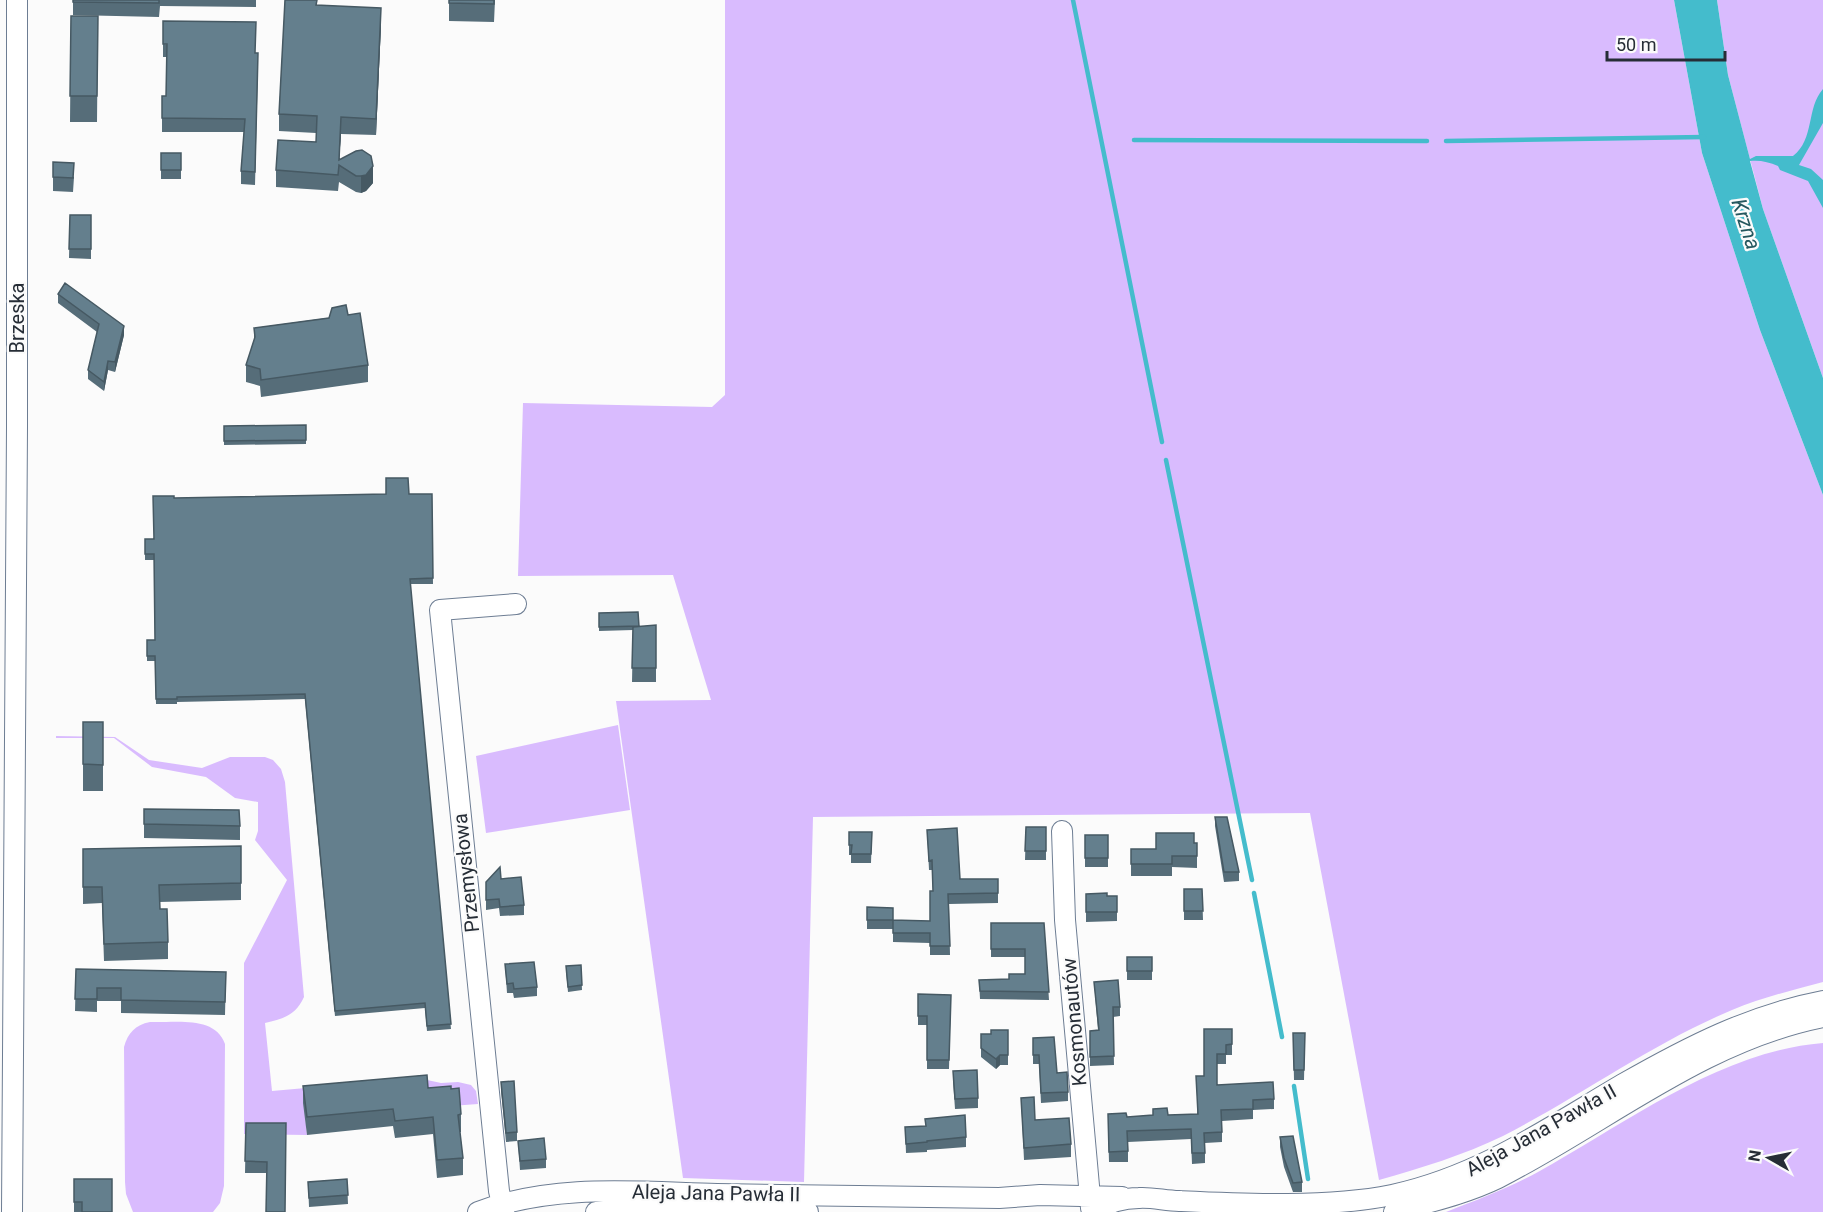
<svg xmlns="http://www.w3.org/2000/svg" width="1823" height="1212" font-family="Roboto,sans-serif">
<rect width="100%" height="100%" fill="#fbfbfb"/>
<path fill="#d9bbfe" d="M725 0H1674L1702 153 1760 330 1823 495V982C1792 990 1761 998 1732 1010 1651 1044 1581 1096 1503 1136 1464 1155 1421 1168 1379 1180L1310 813 813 817 804 1182 683 1178 616 701 711 700 673 575 518 576 523 403 712 407 725 395Z
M1717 0H1823V378L1763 209 1728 75Z
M618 725 630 810 486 833 476 756Z
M56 736 115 737 149 760 202 768 230 757H265L273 760 281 769 285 782 304 997C296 1015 283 1019 265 1023L272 1091 418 1078 441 1083 458 1082 471 1085 476 1091 478 1104 451 1106 304 1103 307 1135 244 1134V963L287 880 255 840 258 831V802L235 798 206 777 152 767 114 738H56Z
M150 1022C175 1023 215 1015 225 1044L224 1186 220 1203 213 1212H133L126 1194 125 1182 124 1047C128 1033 135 1025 150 1022Z
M1823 1043V1212H1446C1477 1200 1509 1188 1538 1172 1626 1123 1721 1051 1823 1043Z"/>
<path fill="#44bccc" d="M1674 0H1717L1728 75 1750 159 1756 156H1793C1815 139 1806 108 1823 89V123L1799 165 1811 169 1823 180V208L1808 181 1780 170 1778 166C1769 162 1760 160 1750 161L1763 209 1823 378V495L1760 330 1702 153Z"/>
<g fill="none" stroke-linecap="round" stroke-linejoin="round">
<path stroke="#44bccc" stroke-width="4.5" d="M1073 0 1162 442
M1134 140 1427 141
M1446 141 1704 137
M1166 460 1252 880
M1254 893 1282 1037
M1294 1086 1308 1179"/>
<g stroke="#6d7d93" stroke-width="22">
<path id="minor" d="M1062 831 1065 920 1091 1208
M12 1212 17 427V0
M478 1212C554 1183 637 1192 717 1194 811 1195 905 1197 999 1198L1040 1195 1122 1197
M504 1212 499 1191 440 610 516 604
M596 1212 643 1209 808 1212
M1097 1212C1107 1202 1124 1198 1139 1198 1152 1197 1166 1201 1179 1201 1245 1204 1328 1208 1392 1195 1480 1176 1548 1128 1623 1084 1688 1047 1750 1015 1823 1001
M1394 1212C1429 1202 1465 1194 1498 1178 1606 1123 1702 1041 1823 1017"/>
</g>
<use href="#minor" stroke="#fff" stroke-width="20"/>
</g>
<path fill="#566d79" d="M73 0H256V7L160 6 159 17 73 15Z
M285 0H317V5L381 25 376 135 341 134 339 160 373 183 366 191 361 193 356 192 339 182 338 191 276 187V170L316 142V133L279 131V114Z
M449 0H495L494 22 449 21Z
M71 16H98L97 122H70Z
M163 44 256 53 258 66 255 185 241 184V171L244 132H162V96H166V57H163Z
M161 153H181V179H161Z
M53 162 74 177 73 192 53 191Z
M70 215H91V259L69 258Z
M58 294 124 335 115 372 108 370 104 391 88 379V370L97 332 58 303Z
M348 315 368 365V382L261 397 260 386 246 382V365L254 341V328Z
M306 425V444L224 445V426Z
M432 494 433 584H410L451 1029 427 1031 425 1008 335 1016 305 699 177 702V704H156L155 661H147V640H155L154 560H145V539H153L174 498Z
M638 612 639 627 656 625V682H632L633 630 599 631V613Z
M83 722H103V791H83Z
M144 809 240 826V840L144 838Z
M1215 817 1239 872V881L1224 882 1215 826Z
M1026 827H1046V860H1025Z
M927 830 960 879H998V903L949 904 950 955H930V943L893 942V929H867V907L893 920 930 921 933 891 932 870H929Z
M849 832H872L871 863H851V855H849Z
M1085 835H1108V867H1085Z
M1194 843H1197V868L1172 867V876H1131V849H1156Z
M241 846V900L159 902 160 909 168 942V959L104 961 102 903 83 904V849Z
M501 879 524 905V915L500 916 499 908 486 910V882Z
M1184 889H1202L1203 920H1184Z
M1086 894 1107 896H1117V921L1086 922Z
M991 923H1044L1049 1000 980 999 979 980 1009 979 1025 974V957H991Z
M1127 957H1152V980H1127Z
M505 964 537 987V996L514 998 513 993H507Z
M581 965 582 990 568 992 566 971Z
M76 969 226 972 225 1015 121 1013V1001H97V1012L75 1011Z
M1094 982 1120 1007V1016L1113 1017 1114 1065 1090 1066V1031L1098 1030Z
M918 994 951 995 949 1069H927V1025H918Z
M1232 1029V1055H1226V1064H1217V1085L1274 1099V1109L1253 1110V1119L1222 1121V1142L1205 1143V1163L1192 1164 1191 1139 1128 1142V1162H1109L1108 1124 1127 1117 1197 1114 1204 1076Z
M1008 1030V1065H1000L996 1069 981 1057V1034H991Z
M1293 1033H1305L1304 1080H1294Z
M1033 1038 1057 1073 1068 1092V1101L1041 1103 1039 1064H1033Z
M953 1080 978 1098V1108L955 1109Z
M501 1082 517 1132V1141L506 1142 501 1091Z
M303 1086 428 1088 461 1114V1132H460L463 1158V1175L437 1178 433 1134 395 1138 393 1126 307 1135 303 1103Z
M1021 1098 1035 1120 1071 1144V1157L1024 1160Z
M246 1123H286L266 1173H245Z
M905 1127 966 1137V1147L927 1150V1152L906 1153Z
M1280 1137 1302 1182V1192H1293L1284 1167 1280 1147Z
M518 1141 546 1159V1168L520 1170Z
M74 1179 112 1212H74Z
M347 1179 348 1204 309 1207 308 1182Z"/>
<path fill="#465963" d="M381 8V25L376 135V119Z
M341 117V134L339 161V144Z
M373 166V183L366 191 361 193V176Z
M124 326V335L115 372V362Z
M108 361V370L104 391V382Z
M1000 1055V1065L996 1069V1059Z"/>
<path fill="#647f8d" stroke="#465963" stroke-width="1.5" d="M73 0H159V3L73 2Z
M285 0H317L316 5 381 8 376 119 341 117 339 160 356 151 362 150 371 156 373 166 366 175 361 176H356L339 165 338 175 276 170 278 140 316 142 317 116 279 114Z
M449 0H494V4L449 3Z
M71 16H98L97 96H70Z
M163 21 256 22 255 53H258L255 172 241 171 245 119 162 118V96H166L167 44H163Z
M161 153H181V170H161Z
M53 162 74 163 73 178 53 177Z
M70 215H91V249H69Z
M65 283 124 326 115 362 108 361 104 382 88 370 99 324 58 294Z
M346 305 348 315 360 313 368 365 261 380 260 369 246 365 255 337 254 328 329 318 332 308Z
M306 425V440L224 441V426Z
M386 478H408L409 494H432L433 578 410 579 451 1024 427 1026 425 1003 335 1011 305 694 177 697V699H156L155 656H147V640H155L154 554H145V539H154L153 496H174V498L386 494Z
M638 612 639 626 599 627V613Z
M656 625V668H632L633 627Z
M83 722H103V765L83 764Z
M144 809 239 810 240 826 144 824Z
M1215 817H1227L1239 872H1224Z
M1026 827H1046V851H1025Z
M957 828 960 879H998V893L948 894 950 946H930V933H893V920L930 921V891H933L932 860 929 861 927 830Z
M849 832H872L871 854H851L852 845H849Z
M1156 833H1194V843H1197V856H1172V864H1131V849H1156Z
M1085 835H1108V858H1085Z
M241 846V883L159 885 160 909H167L168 942 104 944 102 887H83V849Z
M500 867 501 879 521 877 524 905 500 907 499 899 486 900V882Z
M1184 889H1202L1203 911H1184Z
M1107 893V896H1117V912H1086V894Z
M867 907 893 908V920H867Z
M991 923H1044L1049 992 980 991 979 980 1009 979V974H1025V949H991Z
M1127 957H1152V971H1127Z
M534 962 537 987 514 989 513 983 507 984 505 964Z
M581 965 582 985 568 987 566 966Z
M76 969 226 972 225 1002 121 1000V988H97V999H75Z
M1118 980 1120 1007H1113L1114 1056 1090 1057V1031L1099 1030 1094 982Z
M918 994 951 995 949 1060H927V1016H918Z
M1204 1029H1232V1044L1226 1045V1054H1217V1085L1273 1082 1274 1099 1253 1100V1109L1221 1110 1222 1132 1204 1133 1205 1153H1192L1191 1129 1127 1131 1128 1151 1109 1152 1108 1114 1126 1113 1127 1117 1153 1115V1109L1167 1108 1168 1115 1198 1114 1196 1076H1204Z
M991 1030H1008V1055H1000L996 1059 981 1048V1034H991Z
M1293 1033H1305L1304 1070H1294Z
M1054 1037 1057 1073 1067 1072 1068 1092 1041 1093 1039 1055H1033V1038Z
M977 1070 978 1098 955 1099 953 1071Z
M427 1075 428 1088 451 1086V1089L459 1088 461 1114 458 1115 463 1158 437 1160 433 1117 395 1121 393 1109 307 1117 303 1086Z
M514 1081 517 1132 506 1133 501 1082Z
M1034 1097 1035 1120 1069 1118 1071 1144 1024 1148 1021 1098Z
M965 1115 966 1137 927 1141V1142L906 1144 905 1127 926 1126 925 1119Z
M246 1123H286L285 1212H266L267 1162 245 1161Z
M1293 1136 1302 1182 1293 1183 1284 1158 1280 1137Z
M544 1138 546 1159 520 1161 518 1141Z
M74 1179H112V1212H82V1202H74Z
M347 1179 348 1195 309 1198 308 1182Z"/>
<g text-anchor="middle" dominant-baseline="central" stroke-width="4.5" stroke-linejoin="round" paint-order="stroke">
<g font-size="20" fill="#262d36" stroke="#fbfbfb">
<text transform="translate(17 318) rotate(-90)">Brzeska</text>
<text transform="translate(466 873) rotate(-96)">Przemysłowa</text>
<text transform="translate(1074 1022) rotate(-95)">Kosmonautów</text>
<text transform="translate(1541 1130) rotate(-29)">Aleja Jana Pawła II</text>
<text transform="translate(716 1193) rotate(1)">Aleja Jana Pawła II</text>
</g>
<g font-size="21" font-style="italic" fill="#24575e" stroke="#fbfbfb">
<text transform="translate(1746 224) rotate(72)">Krzna</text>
</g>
</g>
<g transform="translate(1769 1158) rotate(279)" stroke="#fbfbfb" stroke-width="4.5" paint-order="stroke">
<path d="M0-4.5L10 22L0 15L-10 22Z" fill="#262d36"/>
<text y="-9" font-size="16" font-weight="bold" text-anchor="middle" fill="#262d36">N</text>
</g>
<path d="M1607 51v9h118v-9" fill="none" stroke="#262d36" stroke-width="3"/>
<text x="1616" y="51" font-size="18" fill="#262d36" stroke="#fbfbfb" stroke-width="4.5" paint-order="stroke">50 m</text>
</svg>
